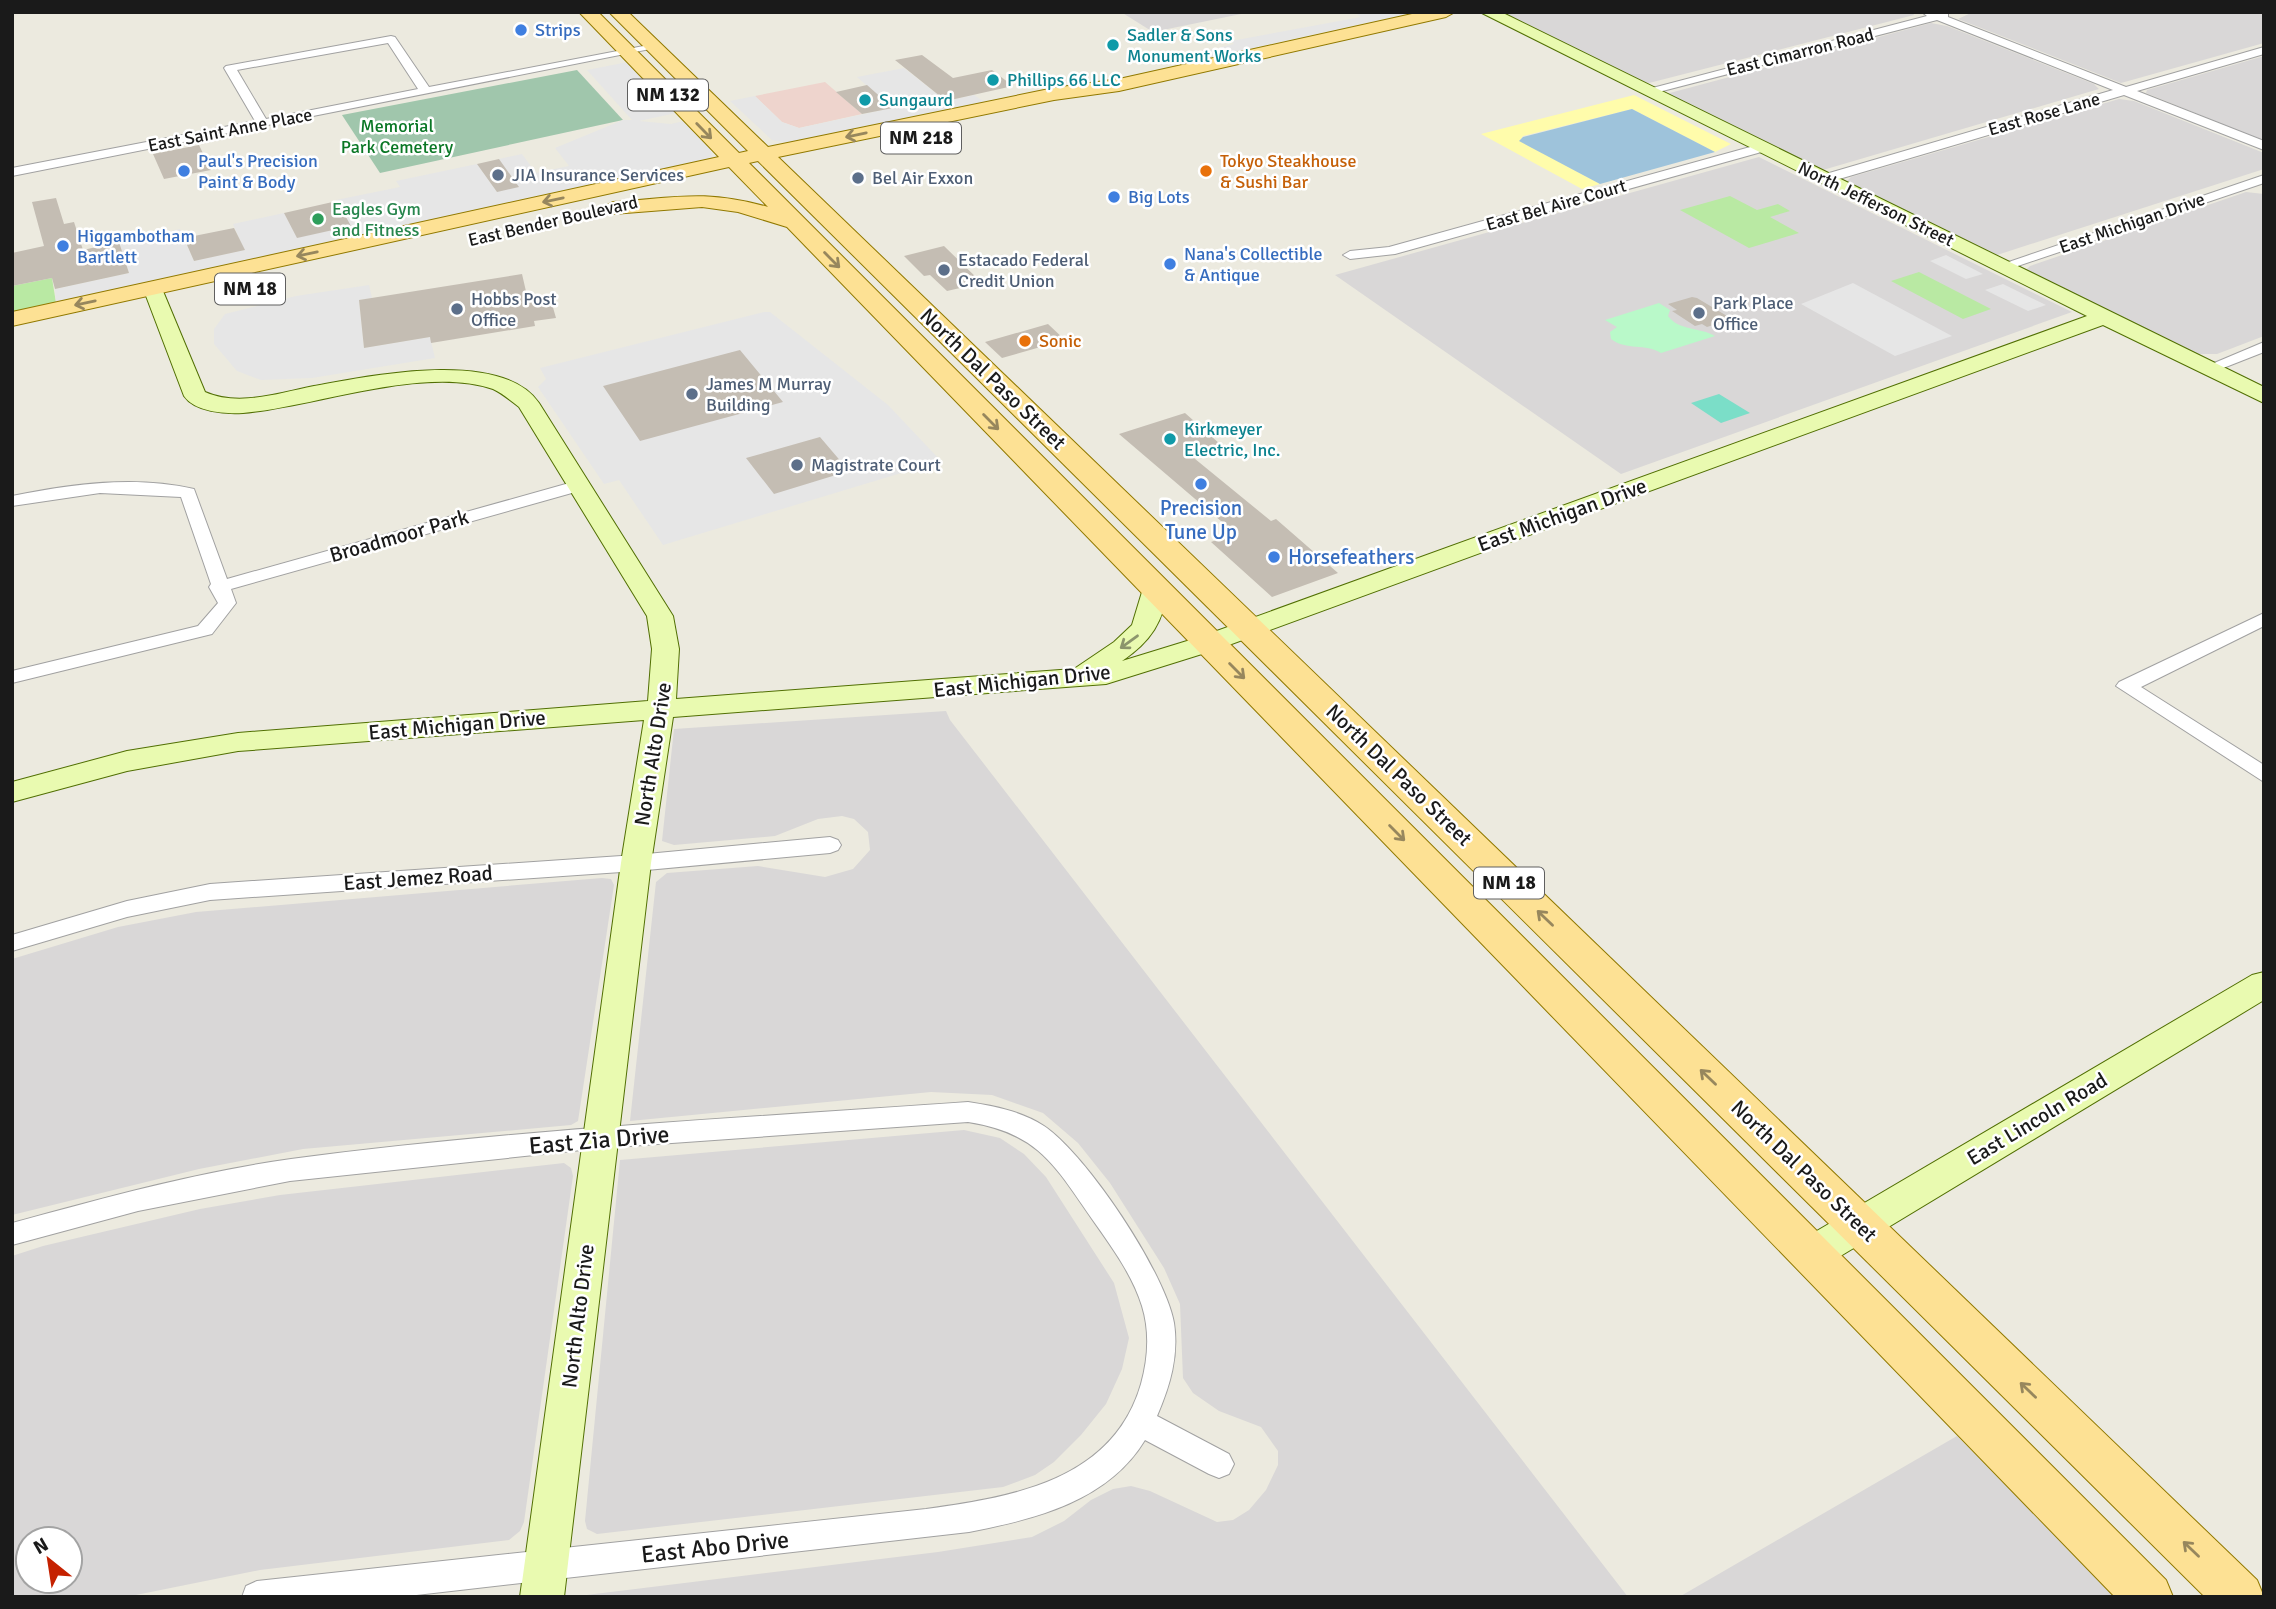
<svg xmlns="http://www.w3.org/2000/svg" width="2276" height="1609" font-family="Signika,sans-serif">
<rect width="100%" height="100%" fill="#eceadf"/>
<path fill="#d9d7d7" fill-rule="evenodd" d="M1121 12H1245L1246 13 1153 32Z
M1499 12H1912L1914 15 1649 83 1639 81Z
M1973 12H2264V43L2121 83 1958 19Z
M1931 23 1947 26 2094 84 2099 89 1823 170 1666 94Z
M2264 56V141L2146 93 2147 90Z
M2119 99 2134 101 2264 153V169L1997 255 1846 182 1851 177Z
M1759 157 2072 312 1621 474 1335 275Z
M2246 192 2264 194V336L2217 354H2196L2026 270 2030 266Z
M946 711 950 720 1628 1597H570L938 1552 1032 1537 1064 1521 1091 1500 1113 1489 1131 1486 1150 1491 1217 1522 1233 1520 1249 1510 1266 1490 1278 1465V1451L1261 1427 1219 1411 1193 1393 1183 1378 1180 1304 1164 1268 1110 1183 1078 1143 1043 1113 992 1095 931 1092 630 1121 656 882 667 873 758 866 825 877 853 869 870 850 868 832 854 819 842 816 818 819 775 836 674 845 662 841 674 729Z
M602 878 611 879 614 885 578 1121 571 1125 303 1149 199 1169 12 1215V959L118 927 196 912Z
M964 1130 1000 1138 1024 1154 1046 1177 1114 1283 1129 1338 1122 1369 1106 1404 1081 1435 1054 1462 1035 1475 1003 1487 597 1534 587 1529 585 1521 620 1160Z
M564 1163 571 1168 573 1176 524 1522 520 1531 509 1540 260 1570 126 1597H12V1256L43 1246 200 1209 280 1195ZM28 1539H70V1581H28Z
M1957 1436 2115 1597H1679Z"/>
<path fill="#eed4cd" d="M825 82 862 114 799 128 782 122 755 96Z"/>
<path fill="#b9e9a3" d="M1730 196 1757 210 1778 204 1790 211 1770 217 1799 233 1749 248 1680 210Z
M1919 272 1991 309 1963 319 1891 281Z
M52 278 56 303 12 312V286Z"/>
<path fill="#fffcab" d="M1634 95 1731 144 1715 152 1632 109 1523 136 1520 141 1600 184 1582 189 1481 134Z"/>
<path fill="#a0c6ac" d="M577 70 623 120 380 173 342 115Z"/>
<path fill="#b9f9c9" d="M1659 303 1670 310 1668 316C1679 331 1700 327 1715 336L1661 353C1645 343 1627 351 1611 339L1610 332 1617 327 1605 320Z"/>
<path fill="#7bdec8" d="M1719 394 1750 413 1721 423 1691 403Z"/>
<path fill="#e6e6e6" d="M1354 12H1415L1180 64 1173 59 1234 44 1231 41 1361 17Z
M628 62 676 113 639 121 671 124 684 121 711 150 712 156 699 163 56 303 55 289 129 273 119 242 180 229 194 261 244 250 233 224 284 213 297 237 350 226 336 200 400 187 396 181 477 164 497 192 499 159 522 154 536 173 569 166 555 148 623 120H632L587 70Z
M904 68 946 101 974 95 986 103 789 143 772 140 730 101 755 96 782 122 799 128 892 108 857 77Z
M1946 255 1983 274 1966 279 1930 261Z
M1853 283 1952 336 1895 356 1801 304Z
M2003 284 2046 305 2028 311 1985 290Z
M369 285 372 298 359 300 364 348 430 337 435 358 312 378 261 380 237 371 214 344V329L225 314 296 296Z
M764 312H770L888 405 941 461 663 545 619 480 604 484 538 387 546 379 540 368Z"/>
<path fill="#9ec3db" d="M1632 109 1715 152 1600 184 1519 141 1523 137Z"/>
<path fill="#c4bdb3" d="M922 55 953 78 992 70 1013 86 946 101 895 60Z
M867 85 893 108 862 114 836 92Z
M199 145 211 170 164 179 153 154Z
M499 159 519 187 497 192 477 164Z
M56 198 64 224 74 222 83 250 119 242 129 273 55 289 52 278 12 286V253L44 246 32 202Z
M337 201 351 226 297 238 284 213Z
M234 228 245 250 194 261 184 238Z
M944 246 982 283 947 291 930 275 924 276 904 256Z
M522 274 528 300 550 297 556 318 534 321 535 326 431 343 430 337 364 348 359 300Z
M1692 297 1697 298 1732 319 1707 327 1702 324 1695 326 1672 311 1677 310 1668 304Z
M1048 324 1065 340 1002 358 985 342Z
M740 350 783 402 640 441 603 386Z
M1185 413 1220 444 1189 454 1271 521 1276 519 1338 573 1272 597 1211 542 1235 533 1119 434Z
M820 437 849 471 774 494 746 458Z"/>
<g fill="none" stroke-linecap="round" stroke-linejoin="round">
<g stroke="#a1a1a1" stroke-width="2">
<path id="street" d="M1922 12 1948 13V17L2126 87 2264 47V54L2137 91 2264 141V150L2124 95 1829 182H1819V176L2113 90 1937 20 1647 95 1641 91 1927 16Z
M391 36 395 37 429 87 654 44 660 47 12 176V168L255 121 224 68 226 66ZM388 43 418 89 266 119 237 70Z
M1761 144 1767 148 1765 151 1395 254 1350 259 1343 255 1350 251 1389 247Z
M2264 175V183L2006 270 1994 267Z
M2264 342V352L2213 372 2208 374 2200 369Z
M580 480 588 485 586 489 231 589 236 603 212 634 12 683V671L198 626 218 603 209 587 211 584 181 497 100 493 12 506V496C71 484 135 475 194 489L227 579Z
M2264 613V626L2141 687 2264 765V782L2116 686 2119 682Z
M830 837 838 840 841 845 838 850 830 853 636 871 210 900 127 917 12 951V935L127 901 210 884 636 855Z
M968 1102C994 1106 1021 1111 1044 1126 1086 1154 1165 1272 1174 1323 1179 1356 1170 1386 1157 1416L1229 1454 1234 1464 1229 1474 1219 1478 1209 1474 1145 1440C1108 1501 1036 1519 969 1532L399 1597H242L246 1586 257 1581 926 1509C1012 1497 1113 1481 1141 1384 1148 1359 1150 1332 1142 1306 1132 1274 1111 1246 1092 1219 1054 1164 1038 1133 968 1122L601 1148 290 1181 138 1211 12 1245V1223C104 1198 197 1172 291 1159 515 1129 743 1118 968 1102Z"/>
</g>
<g stroke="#516f03" stroke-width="2">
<path id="secondary" d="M1480 12H1501L2264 387V403L2103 325 1218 649 1106 684 673 717 651 863 564 1597H520L621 863 644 720 238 751 127 771 12 802V782L127 751 238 733 648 701 652 649 647 616 519 407C511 401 502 393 493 389 424 365 314 407 243 413 225 414 195 412 184 396L143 288 153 282 160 284 205 392C239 407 278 393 314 386 370 376 501 348 539 403L673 616 679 649 676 699 1074 669 1114 642 1132 625 1145 582H1163L1167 587C1165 621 1150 642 1122 661L1200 637 2087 316Z
M2264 972V1000L1824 1266 1811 1270 1798 1266 1792 1254 1798 1242 2252 975Z"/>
</g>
<g stroke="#917900" stroke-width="2">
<path id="primary" d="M579 12H598L739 153 748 151 609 12H628L768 147 1054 88 1119 79 1421 12H1455L1446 17 1119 91 1054 100 778 157 2257 1580 2264 1597H2205L758 161 749 163 2166 1580 2173 1597H2115L787 227 738 212 702 207 613 214 602 208 613 202C676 198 704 189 768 207L729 167 12 326V312L719 157Z"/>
</g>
<use href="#street" fill="#fff" fill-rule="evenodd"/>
<use href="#secondary" fill="#e9fab0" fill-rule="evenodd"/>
<use href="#primary" fill="#fde194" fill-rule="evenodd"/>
</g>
<defs><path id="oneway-shaft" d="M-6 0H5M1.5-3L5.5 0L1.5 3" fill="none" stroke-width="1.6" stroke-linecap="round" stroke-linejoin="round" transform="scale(1.75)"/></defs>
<g stroke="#97875d">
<use href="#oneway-shaft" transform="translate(704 131) rotate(46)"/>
<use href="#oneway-shaft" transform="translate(856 135) rotate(168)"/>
<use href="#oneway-shaft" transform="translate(553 200) rotate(168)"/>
<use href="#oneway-shaft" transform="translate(307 254) rotate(168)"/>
<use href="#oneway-shaft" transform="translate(832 260) rotate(45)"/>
<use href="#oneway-shaft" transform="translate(85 303) rotate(168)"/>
<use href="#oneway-shaft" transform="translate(991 422) rotate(45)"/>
<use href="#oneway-shaft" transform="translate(1237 671) rotate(45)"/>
<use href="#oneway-shaft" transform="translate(1397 833) rotate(45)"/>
<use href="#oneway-shaft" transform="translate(1545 918) rotate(-136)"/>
<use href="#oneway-shaft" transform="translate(1708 1077) rotate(-136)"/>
<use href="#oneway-shaft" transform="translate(2028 1390) rotate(-136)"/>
<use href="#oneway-shaft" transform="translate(2191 1549) rotate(-136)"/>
</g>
<use stroke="#8c956c" href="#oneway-shaft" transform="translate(1129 642) rotate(144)"/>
<g fill="#3f7fe0" stroke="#fff" stroke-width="2.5">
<circle cx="521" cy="30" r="7"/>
<circle cx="184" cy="171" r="7"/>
<circle cx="1114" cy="197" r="7"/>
<circle cx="63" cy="246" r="7"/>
<circle cx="1170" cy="264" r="7"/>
<circle cx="1201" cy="484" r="7"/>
<circle cx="1274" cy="557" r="7"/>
</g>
<g fill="#0f9aa8" stroke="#fff" stroke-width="2.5">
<circle cx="1113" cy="45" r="7"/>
<circle cx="993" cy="80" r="7"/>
<circle cx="865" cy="100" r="7"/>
<circle cx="1170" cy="439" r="7"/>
</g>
<g fill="#e8710a" stroke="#fff" stroke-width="2.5">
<circle cx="1206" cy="171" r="7"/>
<circle cx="1025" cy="341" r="7"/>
</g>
<g fill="#5c6f8a" stroke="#fff" stroke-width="2.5">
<circle cx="498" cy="175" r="7"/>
<circle cx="858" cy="178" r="7"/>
<circle cx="944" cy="270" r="7"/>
<circle cx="457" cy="309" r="7"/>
<circle cx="1699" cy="313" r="7"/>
<circle cx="692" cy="394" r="7"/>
<circle cx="797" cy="465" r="7"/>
</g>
<circle fill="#2e9e5b" stroke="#fff" stroke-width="2.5" cx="318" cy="219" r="7"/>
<g text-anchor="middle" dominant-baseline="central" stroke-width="5" stroke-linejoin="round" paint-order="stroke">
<g font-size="18" fill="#366cbe" stroke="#fff" text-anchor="start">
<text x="535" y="30">Strips</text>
<text x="198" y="161">Paul's Precision<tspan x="198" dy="21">Paint &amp; Body</tspan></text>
<text x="1128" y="197">Big Lots</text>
<text x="77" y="236">Higgambotham<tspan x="77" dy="21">Bartlett</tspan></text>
<text x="1184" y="254">Nana's Collectible<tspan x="1184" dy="21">&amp; Antique</tspan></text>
</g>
<g font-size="18" fill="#0d838f" stroke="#fff" text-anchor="start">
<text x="1127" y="35">Sadler &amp; Sons<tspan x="1127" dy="21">Monument Works</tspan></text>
<text x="1007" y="80">Phillips 66 LLC</text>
<text x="879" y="100">Sungaurd</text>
<text x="1184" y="429">Kirkmeyer<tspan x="1184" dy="21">Electric, Inc.</tspan></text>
</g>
<g font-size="18" fill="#1a1a1a" stroke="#fff">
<text transform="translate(1800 52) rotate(-14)">East Cimarron Road</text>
<text transform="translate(2044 114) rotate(-16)">East Rose Lane</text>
<text transform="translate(230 130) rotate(-11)">East Saint Anne Place</text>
<text transform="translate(1876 204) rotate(26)">North Jefferson Street</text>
<text transform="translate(1556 205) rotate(-16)">East Bel Aire Court</text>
<text transform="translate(553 221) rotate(-13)">East Bender Boulevard</text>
<text transform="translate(2132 223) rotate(-19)">East Michigan Drive</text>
</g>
<g font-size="18" fill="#0a7725" stroke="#fff">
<text x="397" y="126">Memorial<tspan x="397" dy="21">Park Cemetery</tspan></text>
</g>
<g font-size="18" fill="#c56008" stroke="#fff" text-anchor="start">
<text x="1220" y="161">Tokyo Steakhouse<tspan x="1220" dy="21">&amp; Sushi Bar</tspan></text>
<text x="1039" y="341">Sonic</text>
</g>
<g font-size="18" fill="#4e5e75" stroke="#fff" text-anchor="start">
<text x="512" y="175">JIA Insurance Services</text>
<text x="872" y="178">Bel Air Exxon</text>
<text x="958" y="260">Estacado Federal<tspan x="958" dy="21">Credit Union</tspan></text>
<text x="471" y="299">Hobbs Post<tspan x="471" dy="21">Office</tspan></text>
<text x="1713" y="303">Park Place<tspan x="1713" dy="21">Office</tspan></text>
<text x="706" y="384">James M Murray<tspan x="706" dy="21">Building</tspan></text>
<text x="811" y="465">Magistrate Court</text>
</g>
<g font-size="18" fill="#27864d" stroke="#fff" text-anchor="start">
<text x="332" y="209">Eagles Gym<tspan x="332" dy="21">and Fitness</tspan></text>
</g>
<g fill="#fff" stroke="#5f5f5f" stroke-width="2">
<rect x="628" y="79.5" width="80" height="31" rx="5"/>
<rect x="881" y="122.5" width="80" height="31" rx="5"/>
<rect x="215" y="273.5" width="70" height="31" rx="5"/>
<rect x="1474" y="867.5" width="70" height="31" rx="5"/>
</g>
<g font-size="19" font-weight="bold" fill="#1a1a1a">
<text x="668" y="95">NM 132</text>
<text x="921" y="138">NM 218</text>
<text x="250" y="289">NM 18</text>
<text x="1509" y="883">NM 18</text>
</g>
<g font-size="21" fill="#1a1a1a" stroke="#fff">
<text transform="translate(993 379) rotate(44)">North Dal Paso Street</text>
<text transform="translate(1562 515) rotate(-20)">East Michigan Drive</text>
<text transform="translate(399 536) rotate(-16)">Broadmoor Park</text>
<text transform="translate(1022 681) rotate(-6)">East Michigan Drive</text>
<text transform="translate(457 725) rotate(-5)">East Michigan Drive</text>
<text transform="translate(653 754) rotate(-81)">North Alto Drive</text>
<text transform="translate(1399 775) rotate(44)">North Dal Paso Street</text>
<text transform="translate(418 878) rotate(-4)">East Jemez Road</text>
<text transform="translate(2037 1119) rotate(-31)">East Lincoln Road</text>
<text transform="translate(1804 1171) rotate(44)">North Dal Paso Street</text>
<text transform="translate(578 1316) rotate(-83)">North Alto Drive</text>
</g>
<g font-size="21" fill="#366cbe" stroke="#fff">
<text x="1201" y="508">Precision<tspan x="1201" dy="24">Tune Up</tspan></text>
<text x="1288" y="557" text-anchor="start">Horsefeathers</text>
</g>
<g font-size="24" fill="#1a1a1a" stroke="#fff">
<text transform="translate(599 1140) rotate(-5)">East Zia Drive</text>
<text transform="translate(715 1547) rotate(-6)">East Abo Drive</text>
</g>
</g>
<rect width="2276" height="1609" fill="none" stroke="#1a1a1a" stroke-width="28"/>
<g transform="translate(49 1560) rotate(330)"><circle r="33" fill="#ffffff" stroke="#a3a3a3" stroke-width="2"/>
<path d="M0-5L12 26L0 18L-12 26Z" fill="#c52100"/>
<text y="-10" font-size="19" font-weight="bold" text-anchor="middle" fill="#1a1a1a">N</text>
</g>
</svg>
